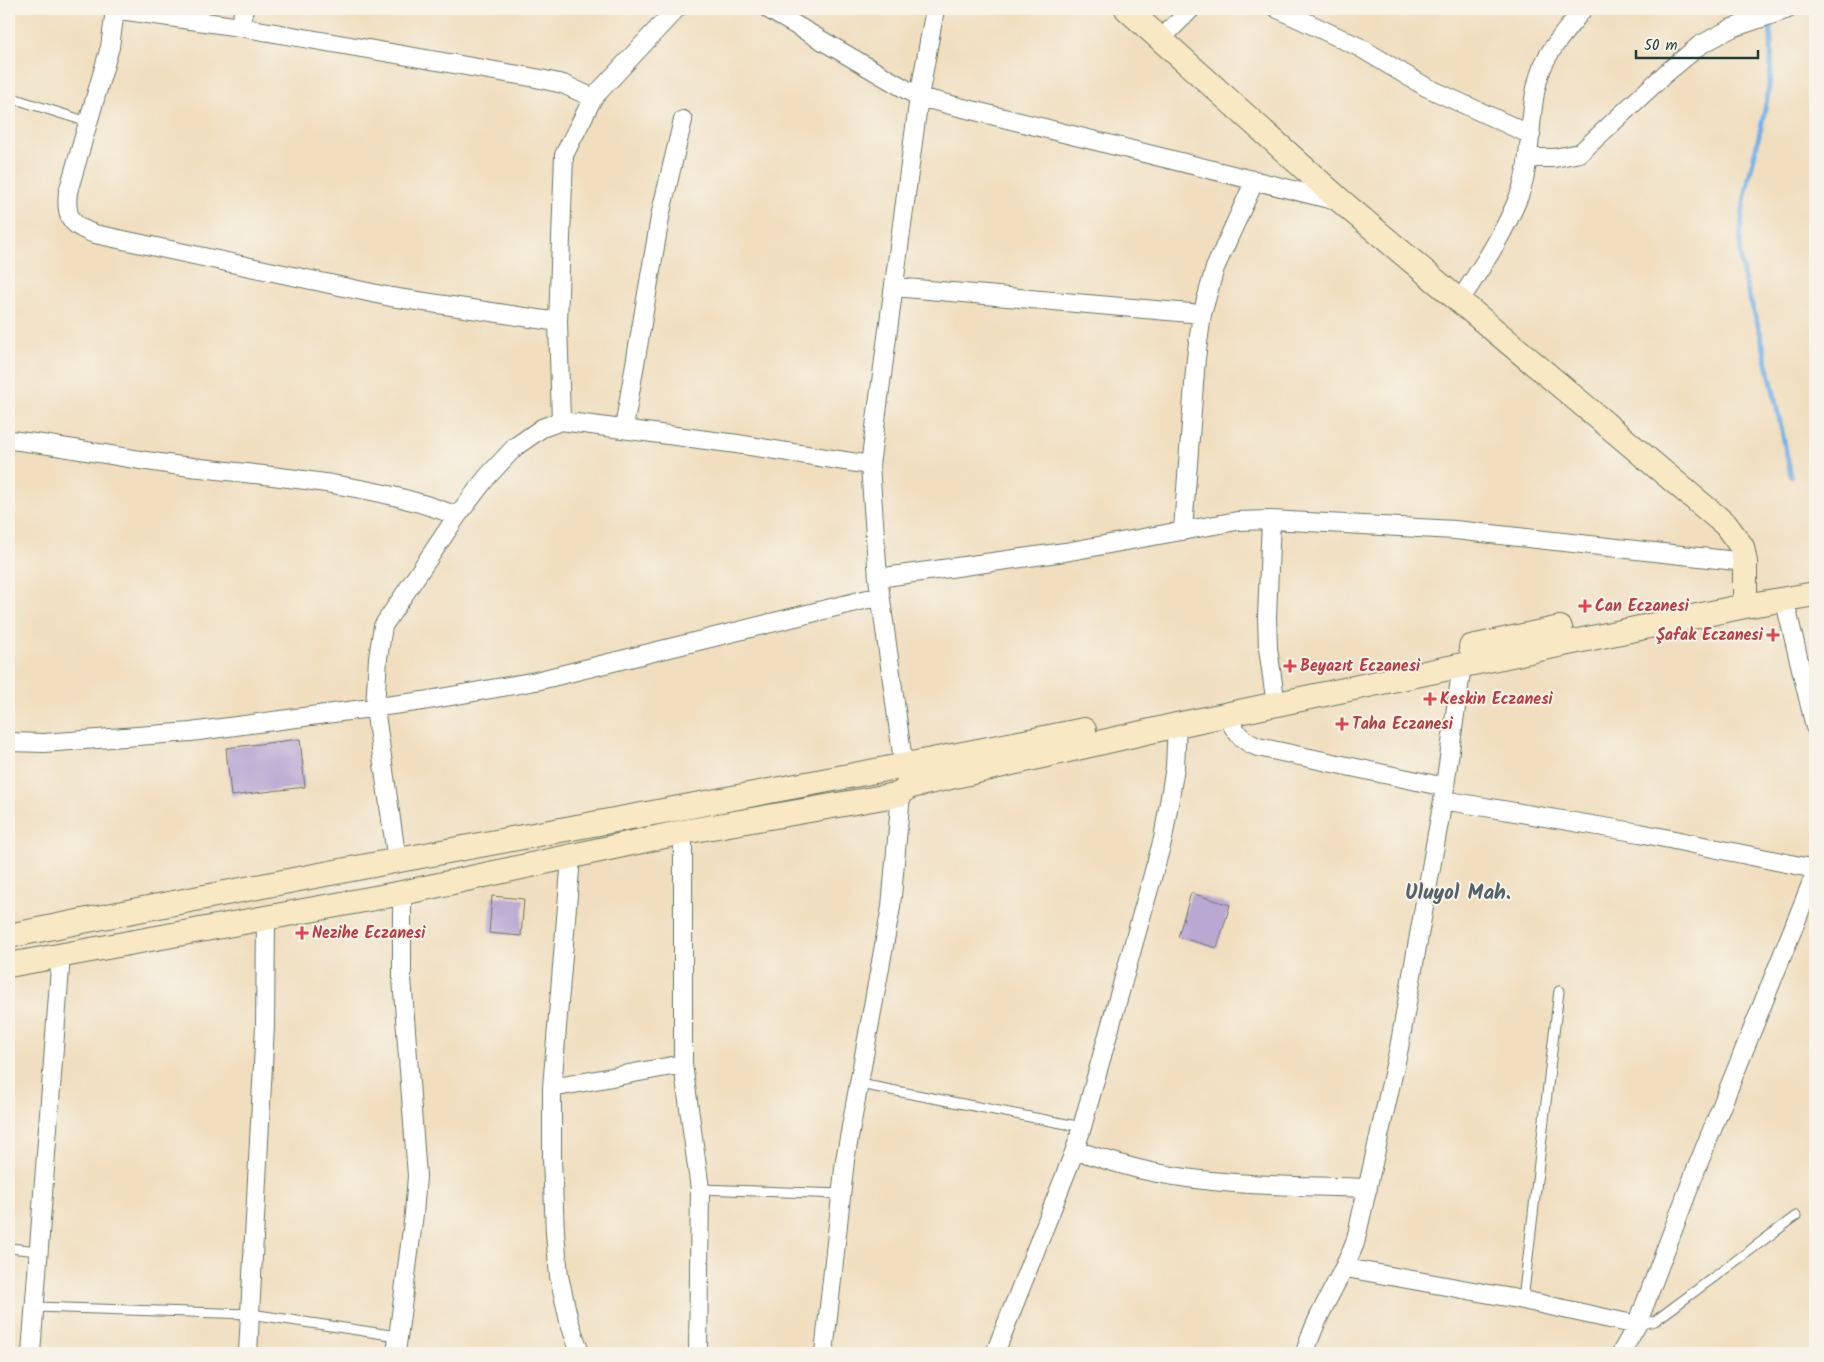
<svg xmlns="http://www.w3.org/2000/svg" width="1824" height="1362" font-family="Kalam,sans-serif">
<rect width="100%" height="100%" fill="#f7f3e8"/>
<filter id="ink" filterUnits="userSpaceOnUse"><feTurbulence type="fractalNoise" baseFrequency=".02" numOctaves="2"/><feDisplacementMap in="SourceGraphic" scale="10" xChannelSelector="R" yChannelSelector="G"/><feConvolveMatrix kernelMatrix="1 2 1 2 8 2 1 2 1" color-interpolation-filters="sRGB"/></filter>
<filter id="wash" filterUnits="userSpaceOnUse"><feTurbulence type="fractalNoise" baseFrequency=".0096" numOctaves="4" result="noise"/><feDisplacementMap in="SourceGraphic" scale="20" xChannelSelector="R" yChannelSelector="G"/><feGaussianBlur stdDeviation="1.12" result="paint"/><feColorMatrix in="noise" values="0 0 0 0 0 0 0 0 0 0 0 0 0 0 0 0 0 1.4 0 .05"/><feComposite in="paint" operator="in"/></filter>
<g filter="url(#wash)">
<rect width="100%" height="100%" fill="#f0debf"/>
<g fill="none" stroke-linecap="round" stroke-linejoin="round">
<path stroke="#75b1e7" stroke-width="5" d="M1768 18C1785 99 1734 180 1741 258 1742 281 1754 309 1760 332 1771 380 1782 428 1791 476
M1648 1353V1349"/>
</g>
<g id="blocks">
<path fill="#baa8d3" d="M300 739 305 787 231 796 226 748Z
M1191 893 1230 905 1217 948 1178 937Z
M492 896 524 899 521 936 489 933Z"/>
</g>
</g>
<g filter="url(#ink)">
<use href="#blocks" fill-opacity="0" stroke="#687565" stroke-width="1"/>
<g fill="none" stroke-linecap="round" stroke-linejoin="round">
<g stroke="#687565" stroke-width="11">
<path id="lane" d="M9 97 88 122
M860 1084 1082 1127
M700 1189 842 1194
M9 1248 39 1251
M1523 1300 1559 991
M35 1307 251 1314 397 1336
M1637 1325 1655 1321 1796 1216"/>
</g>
<g stroke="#687565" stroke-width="20">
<path id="street" d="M113 9 240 27 536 78 563 84 593 98
M768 9 919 97 1341 202
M1278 9 1359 47 1426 87 1531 135
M115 10 110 47 68 192C65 217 71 226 95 234L391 297 558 322
M240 27 244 9
M1161 39 1191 9
M1528 158H1554L1580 153 1665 74 1700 45 1732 28 1788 9
M894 287 1202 314
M1459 302C1481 268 1504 234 1519 196 1534 156 1527 105 1542 68 1551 46 1569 28 1583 9
M561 421 558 322 564 155 593 98 676 9
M624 428 661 212 683 120
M9 440C62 445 114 457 167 464 259 476 371 481 457 516
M1271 520 1267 617 1268 648 1276 705
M1183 529 1196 358 1202 314 1215 268 1255 180
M878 578 1065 552 1237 521 1271 520 1455 530 1745 562
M1784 598 1815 727
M1227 716C1235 731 1241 741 1258 747L1445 787
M9 742 44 743 191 732 423 701 536 681 880 596
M905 776 878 578 870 465 919 97 935 9
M1443 800 1640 833 1815 869
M683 832V1064L700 1189 698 1353
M571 858 552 1088V1159L555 1233 559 1276 569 1321 580 1353
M397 861 375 708 378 658 383 626 457 516 487 477 515 447 542 428 561 421 737 444 870 465
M552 1088 683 1064
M1075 1150C1100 1158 1126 1167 1152 1172 1222 1187 1296 1185 1368 1188
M1346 1268 1523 1300 1637 1325
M31 1353 61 955
M248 1353 265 1026 266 919
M396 1353 414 1214 417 1176 402 978V893
M824 1353 845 1160 891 907 901 794
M995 1353 1075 1150 1082 1127 1163 839 1175 767 1177 725
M1305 1353C1316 1314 1340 1281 1355 1243L1399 1048 1443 800 1462 665
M1621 1353 1637 1325 1695 1172 1815 874"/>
</g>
<g stroke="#687565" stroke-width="26">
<path id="secondary" d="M1127 9 1343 203 1726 525 1742 547 1745 562V606
M1471 647 1560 628
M9 936C366 862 726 803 1084 730
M9 965 402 893 683 832 901 794 907 787 1177 725 1745 606 1815 594"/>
</g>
<use href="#lane" stroke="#fff" stroke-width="9"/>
<use href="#street" stroke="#fff" stroke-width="18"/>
<use href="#secondary" stroke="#f8e8c3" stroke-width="24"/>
</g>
</g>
<g fill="#e0444e" stroke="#f7f3e8" stroke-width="2">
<path d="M1582.5 598.5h5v5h5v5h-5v5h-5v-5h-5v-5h5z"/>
<path d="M1770.5 627.5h5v5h5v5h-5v5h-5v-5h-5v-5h5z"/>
<path d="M1287.5 658.5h5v5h5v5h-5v5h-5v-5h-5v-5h5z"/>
<path d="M1427.5 691.5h5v5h5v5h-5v5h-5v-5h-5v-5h5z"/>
<path d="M1339.5 716.5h5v5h5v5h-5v5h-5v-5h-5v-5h5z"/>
<path d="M299.5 925.5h5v5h5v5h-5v5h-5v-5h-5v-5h5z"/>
</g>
<g text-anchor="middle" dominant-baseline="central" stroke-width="4" stroke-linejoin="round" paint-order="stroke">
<g font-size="16" font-weight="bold" fill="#be3a42" stroke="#f7f3e8" text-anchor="start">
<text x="1595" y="606">Can Eczanesi</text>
<text x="1763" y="635" text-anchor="end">Şafak Eczanesi</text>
<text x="1300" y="666">Beyazıt Eczanesi</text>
<text x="1440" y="699">Keskin Eczanesi</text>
<text x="1352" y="724">Taha Eczanesi</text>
<text x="312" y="933">Nezihe Eczanesi</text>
</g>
<g font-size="21" font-weight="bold" fill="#55626c" stroke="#f7f3e8">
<text x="1458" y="893">Uluyol Mah.</text>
</g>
</g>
<rect width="1824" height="1362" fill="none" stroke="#f7f3e8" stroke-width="30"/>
<path d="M1636 50v8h122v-8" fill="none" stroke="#1f3d34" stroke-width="2.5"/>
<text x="1644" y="50" font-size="15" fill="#1f3d34" stroke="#f7f3e8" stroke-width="4" paint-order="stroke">50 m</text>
</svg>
